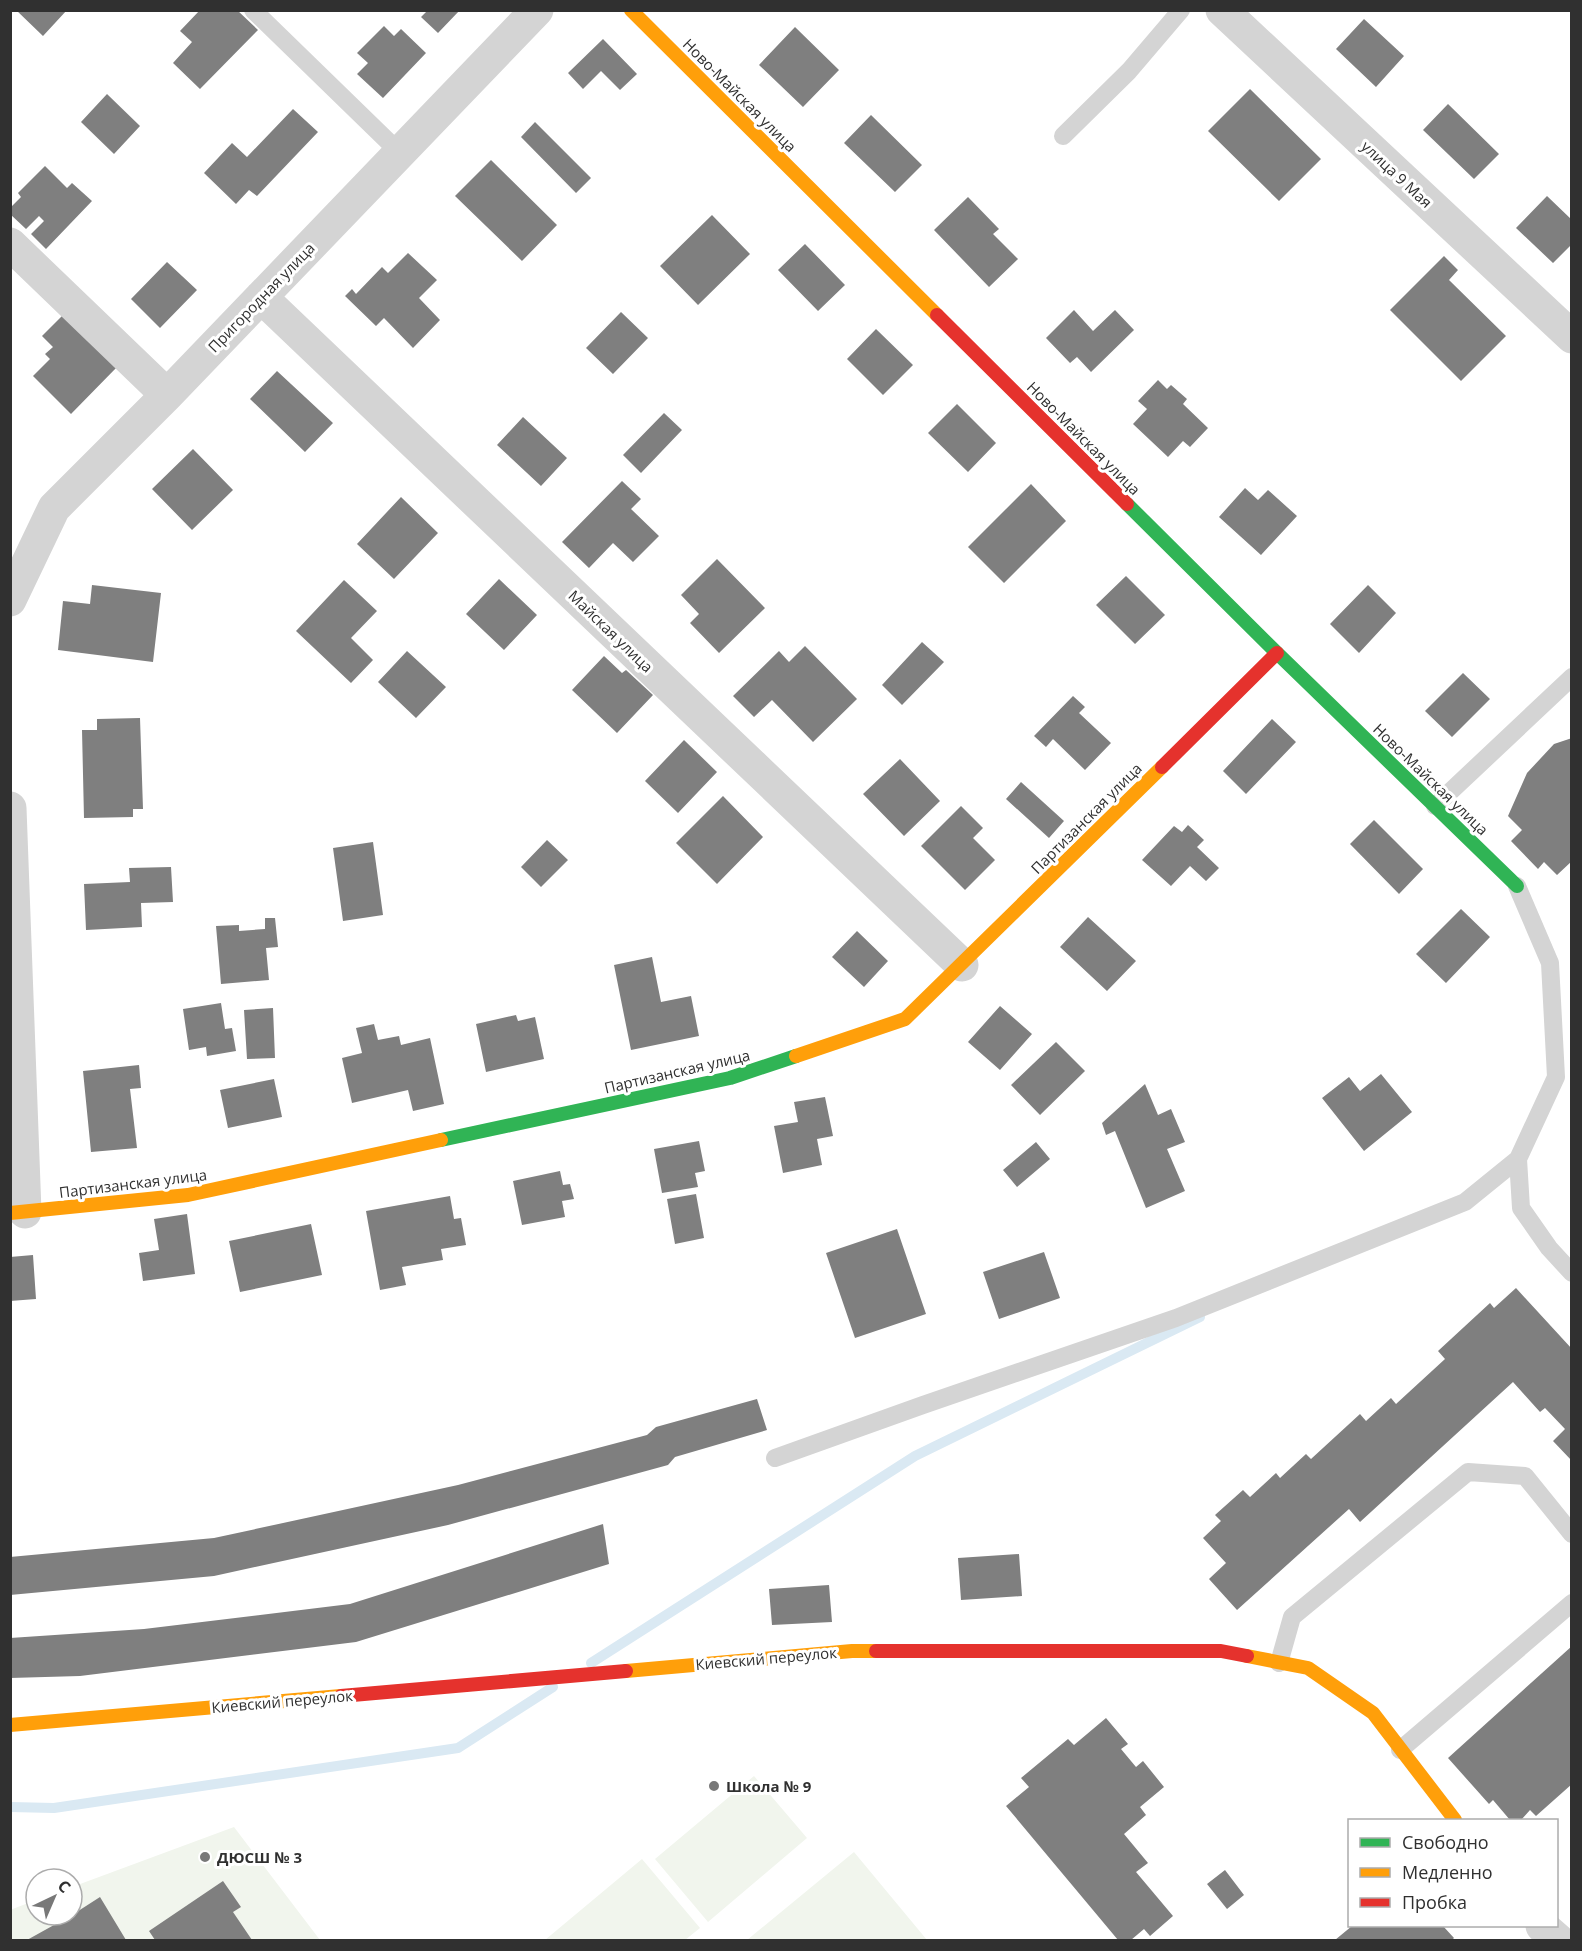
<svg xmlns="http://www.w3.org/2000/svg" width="1582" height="1951" font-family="'Open Sans',sans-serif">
<rect width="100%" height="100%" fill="#fff"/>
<path fill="#f1f5ed" d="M754 1776 807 1838 708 1922 655 1859Z
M234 1827 320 1940H11L10 1910 36 1900V1915H72V1887Z
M854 1852 927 1940H747Z
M642 1859 700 1928 685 1940H545Z"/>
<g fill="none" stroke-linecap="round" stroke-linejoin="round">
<path stroke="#dae9f3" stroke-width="10" d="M591 1663 915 1456 1200 1317
M10 1807 54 1808 458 1748 553 1687"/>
</g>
<path fill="#7f7f7f" d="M16 10H67L43 36Z
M200 10H237L258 30 200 89 173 63 192 42 180 31Z
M428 10H460L438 33 421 17Z
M1364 19 1404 56 1376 87 1336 49Z
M384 26 394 36 401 29 426 53 383 98 357 74 368 63 357 53Z
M795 27 839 70 803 107 759 65Z
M603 39 637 74 620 90 601 71 583 89 568 73Z
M1250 89 1321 159 1279 201 1208 131Z
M107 94 140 126 114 154 81 122Z
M1448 104 1499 154 1474 179 1423 130Z
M293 109 318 132 257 196 249 190 236 204 204 173 232 143 247 157Z
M871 115 922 165 895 192 844 143Z
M535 122 591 178 576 193 521 137Z
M491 160 557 225 522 261 455 196Z
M45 166 67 188 72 183 92 201 46 249 31 234 44 221 39 216 26 229 10 214V208L21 197 18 193Z
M1547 196 1572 220V244L1553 263 1516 228Z
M968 197 999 229 993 234 1018 259 989 287 934 230Z
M712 215 750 254 698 305 660 266Z
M805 244 845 285 818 311 778 270Z
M408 253 437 280 419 298 440 320 413 348 384 318 376 326 345 296 352 289 356 294 382 267 388 273Z
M1444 256 1458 270 1449 280 1506 336 1461 381 1390 310Z
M167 262 197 290 160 328 131 299Z
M1074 310 1093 331 1115 310 1134 330 1091 372 1077 357 1070 363 1046 338Z
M621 312 648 338 613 374 586 348Z
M63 315 117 367 71 414 33 376 50 359 45 354 53 347 42 336Z
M876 329 913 365 883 395 847 359Z
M277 371 333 423 305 452 250 399Z
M1158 380 1167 389 1171 385 1187 399 1183 404 1208 428 1190 447 1183 441 1168 457 1133 424 1147 409 1138 401Z
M957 404 996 443 968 472 928 433Z
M664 413 682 430 641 473 623 455Z
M523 417 567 458 541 486 497 445Z
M193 449 233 490 192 530 152 489Z
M622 481 641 499 631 509 659 536 633 562 613 543 589 568 562 542Z
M1031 484 1066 521 1004 583 968 547Z
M1245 488 1258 500 1268 490 1297 516 1261 555 1219 517Z
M401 497 438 533 394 579 357 544Z
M717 559 765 608 719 653 690 623 699 614 681 595Z
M1126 576 1165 615 1135 644 1096 605Z
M499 579 537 615 504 650 466 614Z
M344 580 377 611 351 638 373 660 351 683 296 631Z
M92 585 161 593 153 662 58 650 63 601 90 604Z
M1368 585 1396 613 1359 653 1330 624Z
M922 642 944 662 902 705 882 685Z
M805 646 857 699 813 742 772 700 754 717 733 696 779 651 789 662Z
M407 651 446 687 416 718 378 682Z
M604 656 622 673 626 670 653 695 617 733 572 690Z
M1463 673 1490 699 1452 737 1425 711Z
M1073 696 1085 707 1079 713 1111 743 1085 770 1053 739 1046 747 1034 736Z
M140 718 143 809H133V817L84 818 82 730H97V719Z
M1272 719 1296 742 1246 794 1223 771Z
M1572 738V861L1557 875 1544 862 1538 869 1511 841 1522 830 1508 816 1527 773 1554 744Z
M684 740 717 772 678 813 645 781Z
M900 759 940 801 904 836 863 794Z
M1021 782 1064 821 1049 838 1006 799Z
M723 796 763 837 717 884 676 843Z
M961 806 983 828 973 838 995 860 965 890 921 846Z
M1374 820 1423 869 1399 894 1350 844Z
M1188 825 1204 840 1197 847 1219 868 1206 881 1190 866 1171 886 1142 860 1174 826 1182 832Z
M547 840 568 860 541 887 521 867Z
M373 842 383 915 343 921 333 848Z
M171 867 173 902 141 903 142 927 86 930 84 884 130 882 129 868Z
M1461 909 1490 937 1446 983 1416 954Z
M1088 917 1136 961 1107 991 1060 947Z
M265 918H275L278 947 266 948 269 980 221 984 216 926 239 925V931L265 929Z
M857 931 888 961 864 987 832 957Z
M652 957 661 1002 691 996 699 1036 631 1050 614 965Z
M221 1003 225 1029 232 1028 236 1051 207 1056 206 1047 189 1050 183 1009Z
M1000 1006 1032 1034 1000 1070 968 1042Z
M273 1008 275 1058 247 1059 244 1010Z
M516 1015 518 1021 535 1017 544 1059 486 1072 476 1024Z
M374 1024 378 1040 399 1036 401 1045 430 1038 444 1104 413 1111 408 1090 352 1103 342 1058 362 1053 356 1028Z
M1056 1042 1085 1071 1040 1115 1011 1085Z
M139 1065 141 1088 130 1089 137 1148 91 1152 83 1071Z
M1381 1074 1412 1112 1364 1151 1322 1098 1349 1077 1360 1091Z
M274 1079 282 1117 228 1128 220 1090Z
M1145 1084 1158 1115 1171 1109 1185 1142 1167 1149 1185 1191 1146 1208 1115 1131 1106 1135 1102 1123Z
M825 1097 833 1136 817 1139 822 1165 783 1173 774 1126 798 1122 794 1102Z
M699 1141 705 1171 695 1173 698 1187 662 1193 654 1149Z
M1036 1142 1050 1159 1017 1187 1003 1170Z
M560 1171 563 1185 570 1184 574 1199 562 1201 565 1217 522 1225 513 1181Z
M696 1194 704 1238 675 1244 667 1199Z
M450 1196 454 1219 461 1218 466 1245 441 1249 443 1260 402 1267 406 1285 380 1290 366 1211Z
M187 1214 195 1274 143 1281 139 1253 159 1250 154 1219Z
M311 1224 322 1275 240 1292 229 1241Z
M897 1229 926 1314 855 1338 826 1253Z
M1044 1252 1060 1298 999 1319 983 1272Z
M33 1255 36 1299 10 1301V1257Z
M1516 1288 1572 1349V1461L1553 1441 1565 1429 1545 1408 1540 1412 1513 1382 1360 1522 1349 1509 1237 1610 1209 1579 1226 1563 1203 1538 1221 1521 1215 1515 1243 1490 1250 1497 1276 1473 1280 1478 1306 1454 1311 1459 1360 1414 1366 1421 1391 1398 1396 1404 1445 1359 1438 1351 1490 1303 1494 1308Z
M757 1399 767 1430 675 1457 668 1465 448 1525 214 1576 10 1595V1557L214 1538 458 1485 647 1435 656 1427Z
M603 1524 609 1564 356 1642 80 1676 10 1678V1638L144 1629 350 1604Z
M1019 1554 1022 1596 961 1600 958 1558Z
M829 1585 832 1622 772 1625 769 1589Z
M1572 1646V1784L1536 1816 1530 1810 1521 1820H1510L1493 1800 1489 1804 1448 1758Z
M1106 1718 1128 1744 1121 1749 1136 1767 1143 1761 1164 1787 1140 1807 1146 1815 1124 1834 1148 1863 1136 1872 1173 1916 1150 1936 1144 1929 1131 1940H1118L1006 1806 1029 1787 1021 1778 1068 1739 1074 1745Z
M1225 1870 1244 1895 1227 1909 1207 1884Z
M223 1881 241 1907 233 1912 252 1940H155L149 1931Z
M100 1897 126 1940H27L72 1915Z
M1352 1926H1443L1454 1938 1452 1940H1335Z"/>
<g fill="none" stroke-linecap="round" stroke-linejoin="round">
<path stroke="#d4d4d4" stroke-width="18" d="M253 10 400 153
M1063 136 1129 71 1181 10
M1435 806 1572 677
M1518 1159 1521 1208 1549 1248 1572 1273
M775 1458 923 1405 1176 1318 1465 1202 1518 1159 1556 1077 1550 963 1517 886
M1279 1663 1292 1617 1468 1472 1525 1476 1572 1534
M1400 1750 1572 1603"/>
<path stroke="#d4d4d4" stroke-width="33" d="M1222 10 1572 337
M10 244 167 395
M261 297 962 965
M10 600 54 508 167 395 537 10
M10 808 25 1212
M1542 1926 1558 1940"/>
<path stroke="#30b455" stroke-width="14" d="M1127 504 1277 653 1517 886
M441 1140 730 1078 796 1056"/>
<path stroke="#ff9f0a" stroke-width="14" d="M631 10 937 315
M796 1056 905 1019 1162 767
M10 1213 188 1195 441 1140
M1247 1656 1308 1668 1373 1713 1455 1820
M626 1671 852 1651H876
M10 1725 341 1696"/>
<path stroke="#e5322d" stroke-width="14" d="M937 315 1127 504
M1162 767 1277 653
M876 1651H1221L1247 1656
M341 1696 626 1671"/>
</g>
<g fill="#787878" stroke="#fff" stroke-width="2">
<circle cx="714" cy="1786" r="6"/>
<circle cx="205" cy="1857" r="6"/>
</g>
<g text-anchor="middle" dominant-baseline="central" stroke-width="6" stroke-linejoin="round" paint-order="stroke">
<g font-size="15" fill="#303030" stroke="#fff">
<text transform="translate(740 95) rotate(45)">Ново-Майская улица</text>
<text transform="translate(1397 174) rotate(43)">улица 9 Мая</text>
<text transform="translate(261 297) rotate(-46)">Пригородная улица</text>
<text transform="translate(1084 438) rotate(45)">Ново-Майская улица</text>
<text transform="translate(611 631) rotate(44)">Майская улица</text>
<text transform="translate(1431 779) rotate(44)">Ново-Майская улица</text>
<text transform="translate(1086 818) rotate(-45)">Партизанская улица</text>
<text transform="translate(677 1071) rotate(-13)">Партизанская улица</text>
<text transform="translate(133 1183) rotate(-7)">Партизанская улица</text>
<text transform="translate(766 1658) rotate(-5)">Киевский переулок</text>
<text transform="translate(282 1701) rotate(-5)">Киевский переулок</text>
</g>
<g font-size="15" font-weight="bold" fill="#303030" stroke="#fff" text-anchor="start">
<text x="726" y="1786">Школа № 9</text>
<text x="217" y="1857">ДЮСШ № 3</text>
</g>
</g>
<rect width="1582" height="1951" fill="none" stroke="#303030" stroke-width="24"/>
<rect x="1348" y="1819" width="210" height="108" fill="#ffffff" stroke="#acacac" stroke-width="1.5"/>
<rect x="1360" y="1838" width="30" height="9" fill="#30b455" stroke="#acacac" stroke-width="1.5"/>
<text x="1402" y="1849" font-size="18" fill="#303030">Свободно</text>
<rect x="1360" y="1868" width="30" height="9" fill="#ff9f0a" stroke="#acacac" stroke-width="1.5"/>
<text x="1402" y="1879" font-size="18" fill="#303030">Медленно</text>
<rect x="1360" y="1898" width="30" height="9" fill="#e5322d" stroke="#acacac" stroke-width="1.5"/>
<text x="1402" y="1909" font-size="18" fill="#303030">Пробка</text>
<g transform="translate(54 1897) rotate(44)"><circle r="28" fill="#ffffff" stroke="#acacac" stroke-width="1.5"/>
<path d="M0-4.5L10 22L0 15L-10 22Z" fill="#787878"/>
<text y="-9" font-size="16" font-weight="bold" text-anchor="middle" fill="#303030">С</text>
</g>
</svg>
